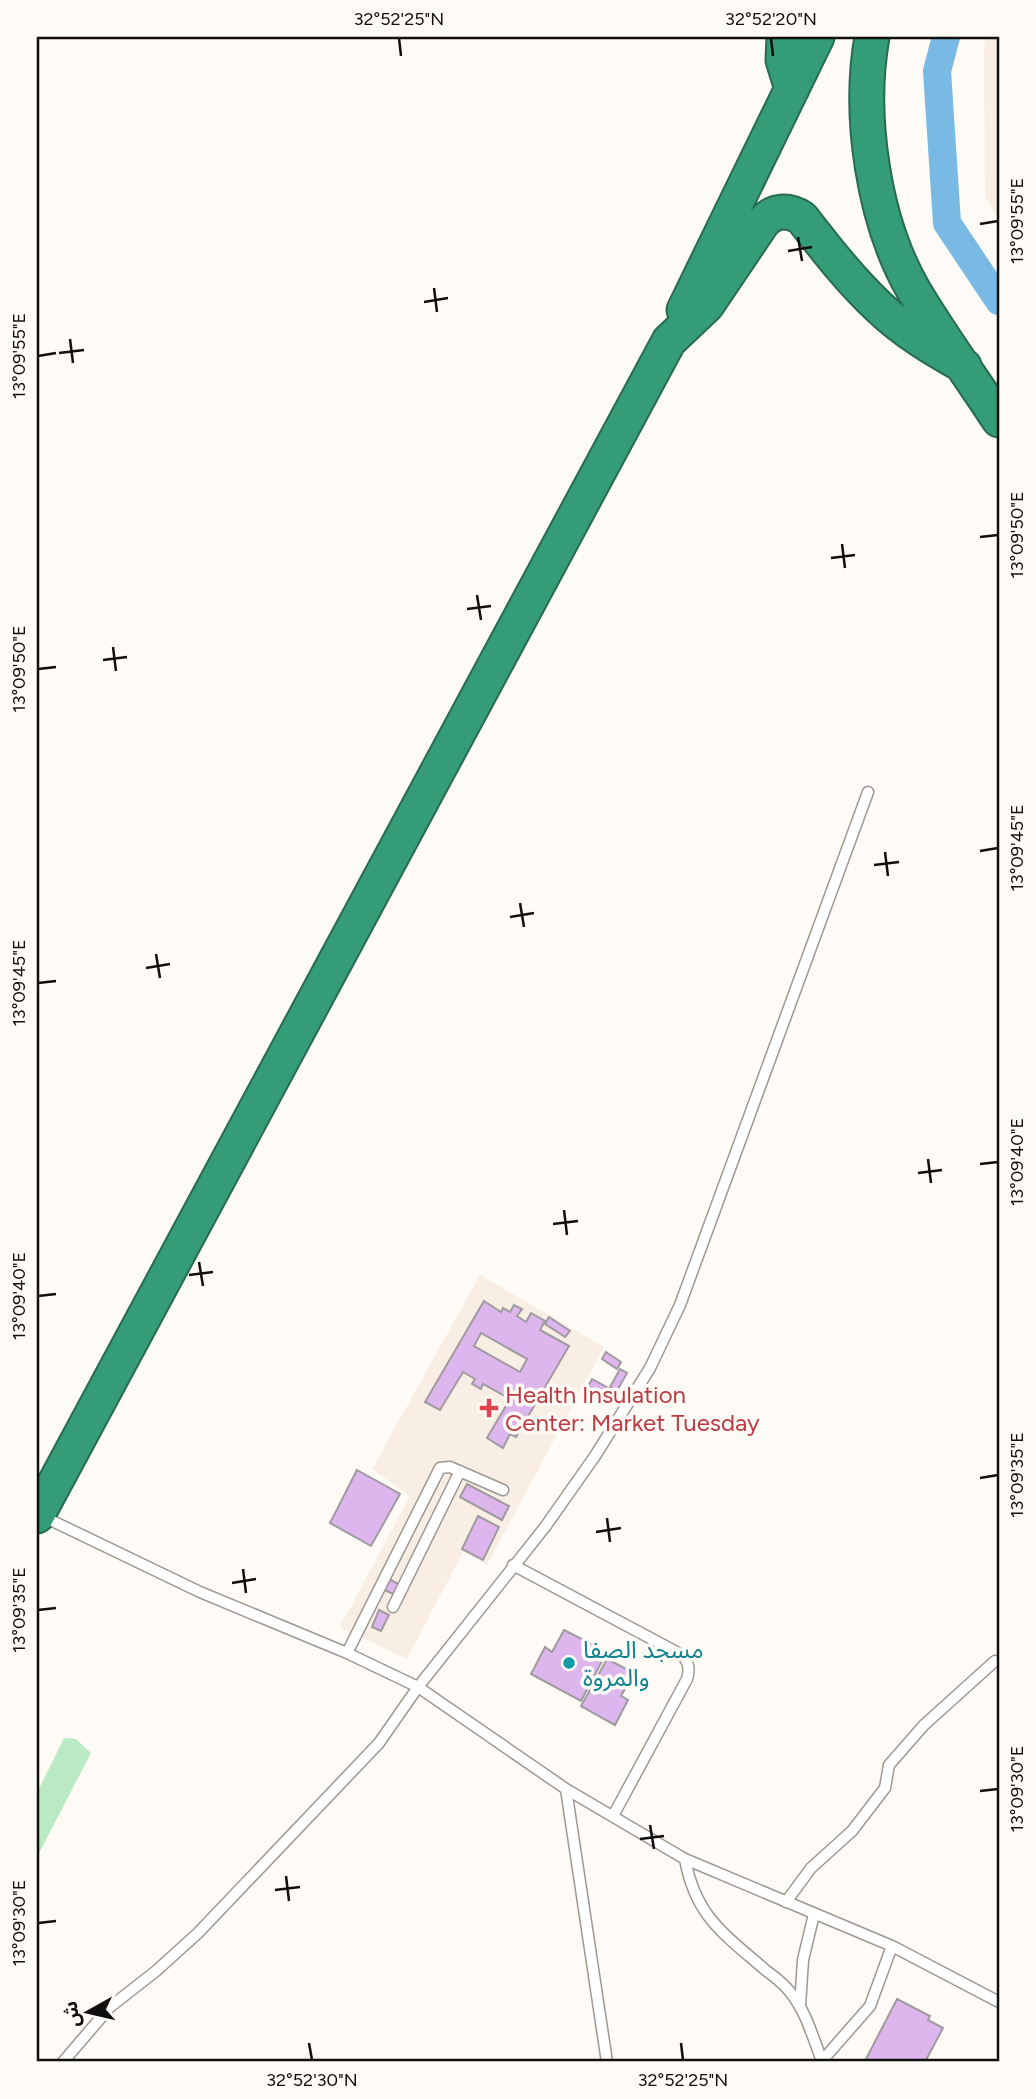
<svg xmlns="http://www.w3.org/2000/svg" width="1036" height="2099" font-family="Figtree,'Noto Sans Arabic',sans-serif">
<rect width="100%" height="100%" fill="#fefaf5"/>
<path fill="#f8eee3" d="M986 37H999V220L985 197 984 49Z
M480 1275 604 1347 487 1565 463 1552 407 1659 340 1627 410 1496 372 1469Z"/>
<path fill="#b9eac3" d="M64 1738 76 1739 91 1753 37 1857V1793Z"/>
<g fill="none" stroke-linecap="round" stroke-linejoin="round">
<path stroke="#78bae3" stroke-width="28" d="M946 37 937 71 947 223 999 301"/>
</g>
<path fill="#deb6ee" stroke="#9e9ba0" stroke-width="2" fill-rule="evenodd" d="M484 1301 501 1312 503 1308 510 1312 514 1305 522 1309 517 1316 526 1322 531 1313 545 1321 540 1330 569 1346 516 1437 510 1434 503 1448 487 1438 510 1399 483 1384 481 1389 472 1384 475 1379 463 1372 440 1410 425 1402ZM481 1333 527 1359 520 1372 474 1346Z
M549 1317 570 1331 565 1337 545 1324Z
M606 1352 621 1362 617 1369 602 1359Z
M620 1369 627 1373 617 1391 610 1387Z
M592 1379 610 1389 606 1396 588 1386Z
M357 1470 400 1494 371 1546 330 1523Z
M467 1484 509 1506 502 1520 460 1497Z
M478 1516 499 1527 483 1560 462 1549Z
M389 1579 402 1586 398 1596 384 1590Z
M379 1610 389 1615 381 1631 372 1627Z
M564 1630 607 1652 581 1701 531 1674 545 1647 552 1652Z
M607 1659 634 1673 621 1696 628 1700 615 1725 581 1706Z
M897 1999 930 2016 928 2020 943 2028 925 2062H868L865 2061Z"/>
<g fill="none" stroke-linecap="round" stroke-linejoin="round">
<g stroke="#9c9894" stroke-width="13">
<path id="lane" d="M42 1516 200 1592 347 1653 418 1687 566 1789 685 1859 892 1946 999 2002
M513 1565 682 1655C689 1663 690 1669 687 1679L613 1816
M393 1607 460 1471
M347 1653 440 1468 450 1467 503 1490
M566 1789 607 2062
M685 1859C695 1914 721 1932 762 1967 771 1975 783 1982 790 1992 806 2011 813 2038 822 2061
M786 1902 811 1868 852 1831 885 1788 889 1765 924 1725 995 1661
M800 2006 803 1960 814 1914
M63 2062 110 2007 156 1971 198 1933 379 1743 418 1687 545 1527 595 1456 650 1368 680 1305 868 792
M821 2062 870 2006 892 1946"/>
</g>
<g stroke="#286b52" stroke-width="37">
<path id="highway" d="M784 37 783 60 792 89
M872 37C858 115 873 221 914 291 940 335 971 377 999 420
M684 310 817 37
M37 1516 669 341 707 305 763 222C774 210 788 209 802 218 826 249 851 281 880 308 905 332 934 349 964 366"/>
</g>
<use href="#lane" stroke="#fff" stroke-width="10"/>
<use href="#highway" stroke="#349d77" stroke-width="33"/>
</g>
<path fill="none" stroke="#110f0e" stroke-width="2.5" d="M399 38 401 56M771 38 773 56M980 224 998 221M798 237 802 261M788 251 812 247M434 288 437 312M424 302 448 298M70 339 73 363M59 353 84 350M38 356 56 353M980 537 998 535M842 544 845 568M831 558 855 555M477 595 481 620M467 609 491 606M113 647 116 671M103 660 127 657M38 669 56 667M980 851 998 848M885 852 888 876M874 865 899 862M520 903 524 927M510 917 534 913M156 954 160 978M146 968 170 964M38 983 56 981M928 1159 931 1183M980 1164 998 1162M918 1173 942 1170M564 1210 567 1235M553 1224 578 1221M199 1262 203 1286M189 1275 213 1272M38 1296 56 1294M980 1478 998 1475M607 1518 610 1542M596 1532 621 1528M243 1569 246 1593M232 1583 256 1579M38 1610 56 1608M980 1791 998 1789M650 1825 654 1849M640 1839 664 1836M286 1876 289 1901M275 1890 300 1887M38 1923 56 1921M309 2043 312 2060M681 2043 683 2060"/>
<path fill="#e0444e" stroke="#fefaf5" stroke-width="2.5" d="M485.5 1397.5h7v7h7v7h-7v7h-7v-7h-7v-7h7z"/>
<circle fill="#0f9aa8" stroke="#fefaf5" stroke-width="2.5" cx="569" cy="1663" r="7"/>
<g text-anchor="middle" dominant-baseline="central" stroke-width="7" stroke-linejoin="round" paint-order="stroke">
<g font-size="24" fill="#be3a42" stroke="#fefaf5" text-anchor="start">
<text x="505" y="1394">Health Insulation<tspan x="505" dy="28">Center: Market Tuesday</tspan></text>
</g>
<g font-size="24" fill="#0d838f" stroke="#fefaf5" text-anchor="start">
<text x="583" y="1649">مسجد الصفا<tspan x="583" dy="28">والمروة</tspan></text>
</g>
</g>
<rect width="1036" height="2099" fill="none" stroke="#fefaf5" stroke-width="77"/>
<g transform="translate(88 2012) rotate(262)" stroke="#fefaf5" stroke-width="5" paint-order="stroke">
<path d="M0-5L12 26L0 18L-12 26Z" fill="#110f0e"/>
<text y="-10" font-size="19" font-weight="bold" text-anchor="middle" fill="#110f0e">ش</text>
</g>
<rect x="38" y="38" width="960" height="2022" fill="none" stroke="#110f0e" stroke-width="2.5"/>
<g font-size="18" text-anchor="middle" fill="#110f0e">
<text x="399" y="25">32°52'25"N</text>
<text x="771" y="25">32°52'20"N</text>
<text transform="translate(1017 221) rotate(-90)" y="6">13°09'55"E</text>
<text transform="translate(19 356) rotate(-90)" y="6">13°09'55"E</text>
<text transform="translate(1017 535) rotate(-90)" y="6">13°09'50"E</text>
<text transform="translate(19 669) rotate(-90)" y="6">13°09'50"E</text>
<text transform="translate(1017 848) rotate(-90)" y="6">13°09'45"E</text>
<text transform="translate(19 983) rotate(-90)" y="6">13°09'45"E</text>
<text transform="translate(1017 1162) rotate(-90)" y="6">13°09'40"E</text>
<text transform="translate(19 1296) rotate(-90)" y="6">13°09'40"E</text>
<text transform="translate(1017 1475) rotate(-90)" y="6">13°09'35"E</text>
<text transform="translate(19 1610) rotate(-90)" y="6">13°09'35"E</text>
<text transform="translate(1017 1789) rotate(-90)" y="6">13°09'30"E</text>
<text transform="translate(19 1923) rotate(-90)" y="6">13°09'30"E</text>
<text x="312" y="2086">32°52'30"N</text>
<text x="683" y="2086">32°52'25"N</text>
</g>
</svg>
